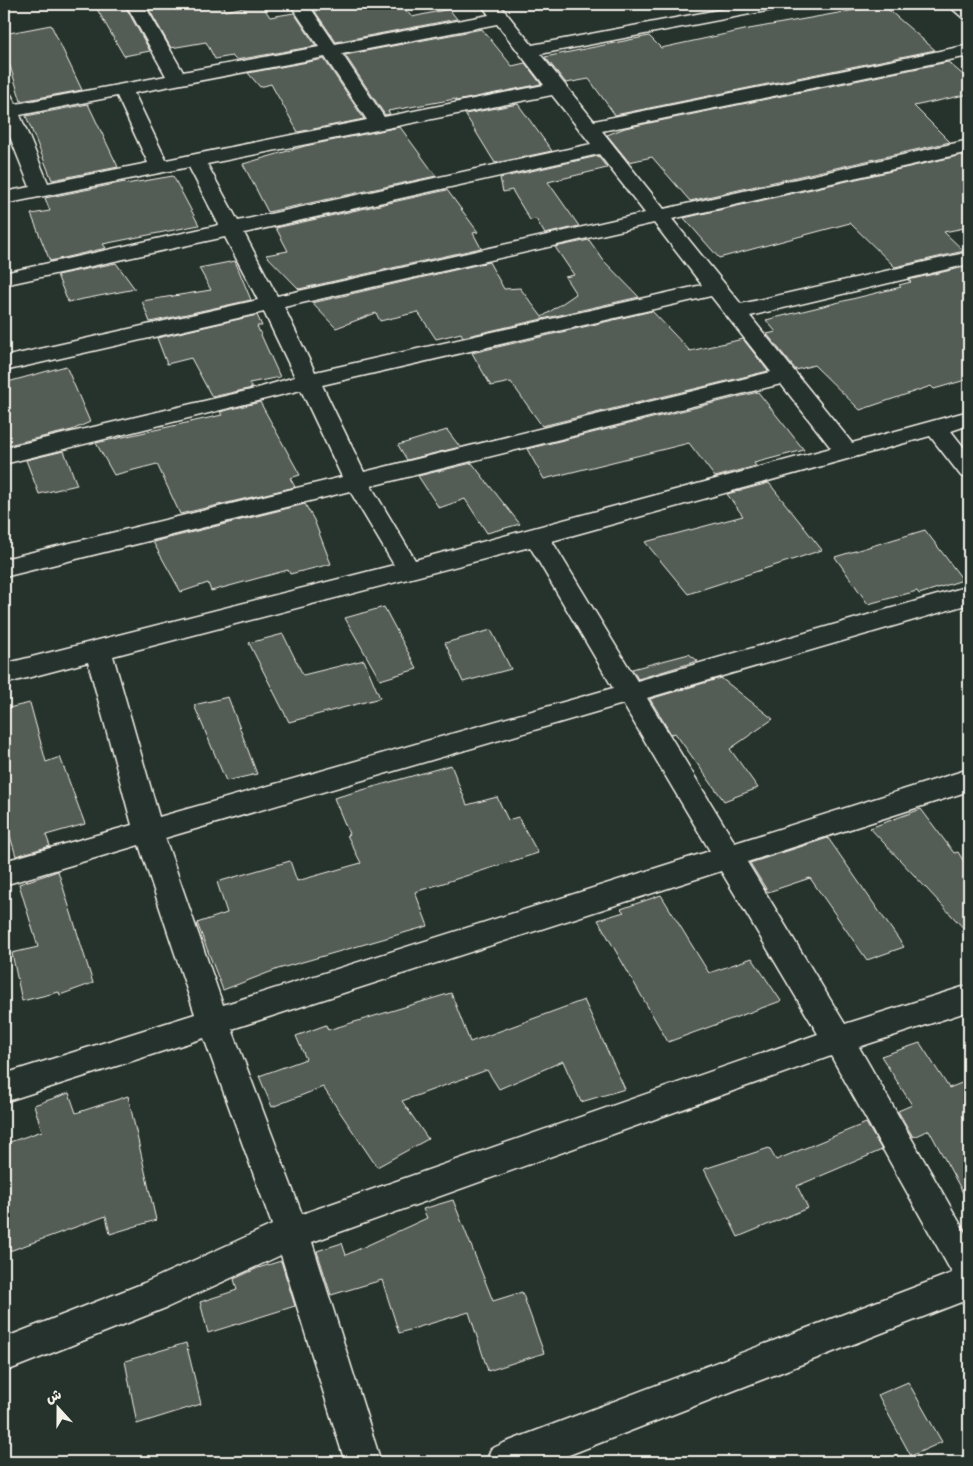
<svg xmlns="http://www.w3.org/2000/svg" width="973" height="1466" font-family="Mynerve,'Playpen Sans Arabic',sans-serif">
<rect width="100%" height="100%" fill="#26332d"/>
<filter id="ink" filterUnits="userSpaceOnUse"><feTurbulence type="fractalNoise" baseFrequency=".02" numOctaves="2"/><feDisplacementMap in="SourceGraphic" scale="10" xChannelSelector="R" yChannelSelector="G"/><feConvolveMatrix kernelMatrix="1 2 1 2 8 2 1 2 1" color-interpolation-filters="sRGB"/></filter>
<g filter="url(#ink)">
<path fill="#525c55" stroke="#f4f1e8" d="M94 4H124L150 51 124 56Z
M146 4H224L225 11 261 4 270 17 294 13 316 46 236 60 232 56 215 59 206 42 171 48Z
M353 4H400L412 17 449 9 457 19 336 42 314 10Z
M883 5 935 50 615 115 589 79 566 83 545 57 649 36 661 48 749 29Z
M51 25 82 90 21 101 4 47V34Z
M482 29 512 66 525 63 541 84 456 101 455 99 388 111 390 114 385 115 345 55Z
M324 59 364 119 298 132 271 84 260 87 248 73Z
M948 62 969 80V94L914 106 950 142 690 201 652 157 629 162 607 135 625 128Z
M88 104 118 167 52 180 26 116Z
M518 104 552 151 495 163 465 114Z
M400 127 436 176 268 212 243 164 305 146Z
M962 155 969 162V227L944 232 964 251 895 267 850 223 719 258 684 218Z
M598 156 607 168 548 182 579 226 545 234 536 219 530 220 512 190 503 192 500 178Z
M173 176 199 225 103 244 106 248 50 261 31 214 50 211 45 198 125 182 126 184Z
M447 190 478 232 473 233 481 248 299 289 266 255 288 251 276 228Z
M589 240 604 261 639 297 463 337 461 333 436 339 418 312 380 321 376 313 336 328 312 303 489 262 504 289 520 288 542 317 576 294 565 277 574 275 555 247Z
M235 261 251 300 150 322 142 301 211 290 199 268Z
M116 263 135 289 68 302 57 275Z
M969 266V379L934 389 931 386 860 410 814 365 796 370 767 334 776 332 766 320 901 287 899 285 911 282 908 280Z
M652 311 690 351 743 339 768 371 542 426 511 382 491 386 472 353Z
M257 315 262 326H257L280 377 249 383 252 388 212 397 191 358 167 364 157 338Z
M66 366 90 422 72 430 4 446V383Z
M758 392 804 450 754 463 756 466 715 477 689 443 544 479 527 449Z
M260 402 300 475 290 478 295 487 180 514 157 464 114 475 96 443 222 415 220 412Z
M447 430 460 447 407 460 398 445Z
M64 451 77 485 39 494 26 460Z
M472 463 489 485 520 524 487 533 465 499 439 508 418 476Z
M769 483 822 550 688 594 645 542 743 516 727 494Z
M305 504 314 520 331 564 290 574 288 570 211 591 208 583 181 592 153 542Z
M925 530 963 580 919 594 917 591 868 604 835 557Z
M384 607 417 669 380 680 345 618Z
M491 630 511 669 463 682 445 643Z
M283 634 303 675 364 660 380 698 289 722 249 643Z
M689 654 698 661 638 679 632 669Z
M721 678 773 719 730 749 758 788 724 801 675 733 671 734 650 699Z
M228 697 257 774 226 781 194 705Z
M30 703 46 762 60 757 85 824 46 835 50 846 16 856 4 816V709Z
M451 765 467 805 497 797 508 820 518 817 538 853 415 892 428 926 278 969 223 990 197 923 227 913 217 882 290 861 297 881 361 863 347 835 349 834 334 798Z
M921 809 954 853 958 852 969 870V934L870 828Z
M828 838 904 947 867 960 810 878 768 892 750 863Z
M58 871 93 983 60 995 59 992 22 1001 12 953 38 947 19 884Z
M661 895 709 973 752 958 781 1001 668 1042 598 920 624 912 621 909Z
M451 993 470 1042 584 1000 625 1089 581 1102 563 1061 499 1089 487 1070 402 1101 428 1139 377 1167 323 1087 272 1107 259 1076 306 1059 296 1036 326 1025 328 1030Z
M920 1043 949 1088 969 1080V1204L929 1130 913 1137 898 1111 912 1105 881 1056Z
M69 1093 76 1113 128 1096 156 1220 110 1234 106 1216 4 1253V1144L42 1131 34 1105Z
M866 1123 882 1150 797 1186 808 1208 738 1237 704 1169 769 1148 776 1160Z
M453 1200 493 1301 522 1292 544 1353 488 1371 469 1312 399 1333 382 1280 331 1295 317 1251 342 1243 346 1255 427 1218 423 1209Z
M281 1261 295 1306 208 1333 200 1302 237 1290 234 1279 258 1268Z
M186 1343 201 1404 137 1424 125 1361Z
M908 1382 942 1442 911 1456 878 1395Z"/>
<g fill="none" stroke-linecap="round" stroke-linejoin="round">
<g stroke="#f4f1e8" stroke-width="3">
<path id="minor" d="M126 4H144L183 72 319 47 290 4H308L335 44 489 15 481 4H499L532 45 750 4H786L783 8 777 9 540 54 594 121 969 45V56L602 131 664 209 969 140V152L672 219 741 304 969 252V264L750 316 852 443 969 411V425L951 431 969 454V478L961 476 930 436 552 541 637 681 969 586V604L647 698 735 843 969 769V791L747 862 845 1024 969 985V1011L859 1047 969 1239V1299L551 1462H486L491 1449 504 1443 952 1273 831 1056 312 1242 381 1462H345L281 1255 168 1307 4 1372V1338L144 1283 272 1225 204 1038 4 1102V1074L195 1014 139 845 4 885V861L132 825 88 662 4 684V664L394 565 350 491 4 577V559L342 477 301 390 4 464V448L251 390 295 377 264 312 4 371V357L258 300 225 237 4 285V273L219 225 189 167 4 204V192L30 187 4 122V93L11 95 16 104 166 76ZM497 24 544 85 384 117 342 54ZM325 57 367 120 166 160 134 93ZM552 95 591 144 238 221 207 164ZM117 96 148 163 48 183 20 115ZM599 154 645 213 277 296 244 233ZM654 223 702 285 315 372 284 307ZM711 296 771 372 364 472 322 385ZM781 384 831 448 415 560 371 486ZM530 547 613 688 159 817 113 656ZM623 704 710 851 223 1005 165 838ZM721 871 818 1034 302 1214 232 1029Z
M947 4H967L969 6V19L963 18Z"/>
</g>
<use href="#minor" fill="#26332d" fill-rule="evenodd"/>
</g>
</g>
<rect width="973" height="1466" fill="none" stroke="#26332d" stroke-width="20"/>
<rect x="10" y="10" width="953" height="1446" fill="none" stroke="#f4f1e8" stroke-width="2" filter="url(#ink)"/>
<g transform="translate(58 1408) rotate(339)" stroke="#26332d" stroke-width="4" paint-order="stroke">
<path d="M0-4L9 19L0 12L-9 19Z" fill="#f4f1e8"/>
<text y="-8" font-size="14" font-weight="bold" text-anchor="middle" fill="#f4f1e8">ش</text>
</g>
</svg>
